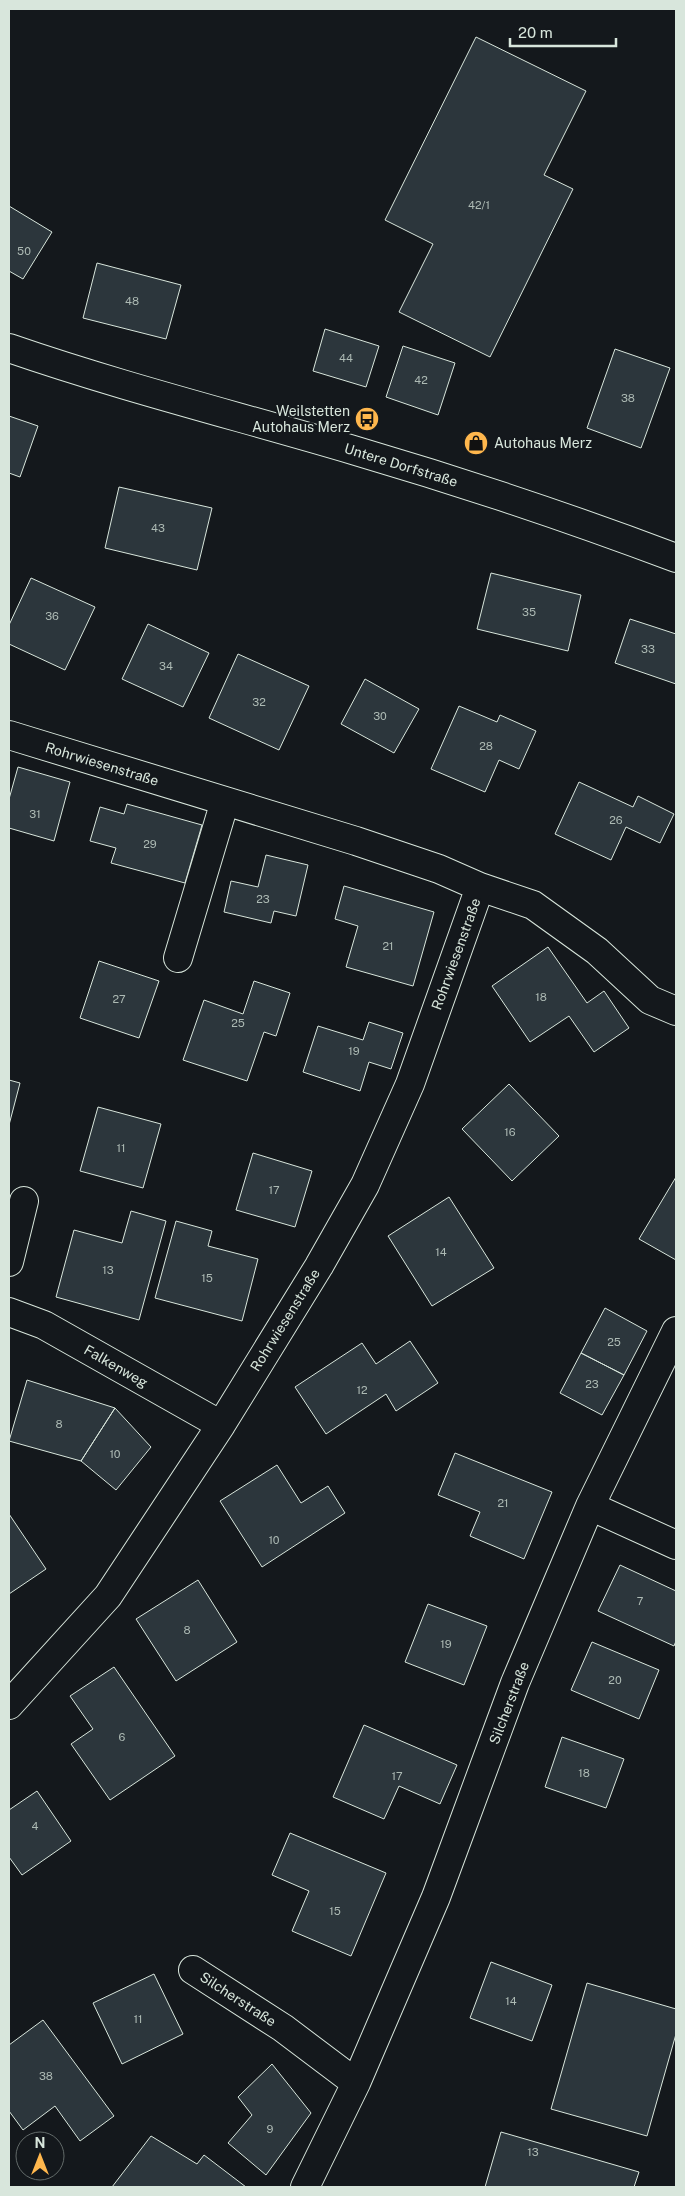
<svg xmlns="http://www.w3.org/2000/svg" width="685" height="2196" font-family="'Public Sans',sans-serif">
<rect width="100%" height="100%" fill="#14181c"/>
<path fill="#2c363c" stroke="#d8e6dc" d="M476 37 586 91 544 175 573 189 490 357 399 312 433 244 385 220Z
M9 206 52 232 23 279 9 271Z
M97 263 181 285 166 339 83 318Z
M325 329 379 346 366 387 313 371Z
M403 346 455 363 438 415 386 397Z
M615 349 670 368 641 448 587 428Z
M9 416 38 426 20 477 9 473Z
M119 487 212 508 197 570 105 548Z
M491 573 581 595 568 651 477 629Z
M31 578 95 607 65 670 9 644V625Z
M630 619 676 634V684L615 663Z
M148 624 209 653 183 707 122 679Z
M238 654 309 686 279 750 209 718Z
M365 679 419 709 394 753 341 724Z
M459 706 497 722 500 715 536 731 519 769 499 760 485 792 431 769Z
M18 767 70 782 54 841 9 828V799Z
M579 782 633 807 638 796 674 814 660 843 626 827 611 860 555 834Z
M127 804 202 825 185 883 111 863 116 848 90 841 100 807 124 814Z
M266 855 308 865 296 916 274 911 271 923 224 912 231 881 258 887Z
M344 886 434 912 413 986 346 967 358 926 335 919Z
M548 947 587 1003 604 991 629 1028 594 1052 569 1016 530 1042 492 986Z
M99 961 159 981 139 1038 80 1018Z
M254 981 290 993 276 1036 264 1032 247 1081 183 1060 204 1000 243 1014Z
M369 1022 403 1033 391 1069 369 1062 360 1091 303 1072 318 1026 363 1040Z
M9 1080 20 1083 9 1125Z
M509 1084 559 1136 512 1181 462 1129Z
M98 1107 161 1124 143 1188 80 1171Z
M253 1153 312 1171 295 1227 236 1210Z
M676 1177V1260L639 1239Z
M449 1197 494 1268 432 1306 388 1236Z
M131 1211 166 1221 139 1320 56 1297 74 1230 122 1243Z
M176 1221 212 1231 208 1246 258 1259 242 1321 155 1298Z
M605 1308 647 1331 624 1375 581 1353Z
M410 1341 438 1383 396 1411 386 1394 326 1434 295 1387 362 1343 376 1364Z
M581 1353 624 1375 602 1415 560 1393Z
M27 1380 115 1408 81 1461 9 1441Z
M115 1408 151 1447 116 1490 81 1461Z
M455 1453 552 1492 524 1559 470 1536 480 1512 438 1495Z
M277 1465 301 1503 328 1486 345 1513 262 1567 220 1501Z
M9 1514 46 1569 9 1594Z
M620 1565 676 1591V1641L674 1646 598 1611Z
M198 1580 237 1642 176 1681 136 1619Z
M428 1604 487 1626 464 1685 405 1662Z
M592 1642 659 1670 639 1719 571 1690Z
M114 1667 175 1756 110 1800 71 1744 93 1729 70 1696Z
M364 1725 457 1765 440 1804 399 1786 384 1819 333 1797Z
M562 1737 624 1759 606 1808 545 1787Z
M37 1791 71 1841 22 1875 9 1857V1810Z
M290 1833 386 1873 351 1956 292 1931 309 1891 272 1875Z
M491 1962 552 1985 532 2041 470 2018Z
M154 1974 183 2034 122 2064 93 2003Z
M587 1983 676 2009V2034L647 2136 551 2109Z
M43 2020 114 2116 80 2141 55 2106 23 2130 9 2111V2045Z
M272 2064 311 2113 266 2175 228 2143 252 2115 238 2097Z
M501 2132 639 2172 634 2187H485Z
M151 2136 197 2164 204 2155 246 2187H112Z"/>
<g fill="none" stroke-linecap="round" stroke-linejoin="round">
<g stroke="#d8e6dc" stroke-width="30">
<path id="minor" d="M9 348C122 387 238 416 353 450 462 482 570 518 676 558
M9 735 356 841 439 869 480 887 410 1084 365 1185 319 1266 221 1425 108 1596 9 1705
M480 887 533 905 597 951 650 1000 676 1011
M178 958 225 801
M9 1262 24 1201
M9 1312 44 1325 221 1425
M590 1506 676 1545
M193 1970 283 2028 356 2083
M305 2187 356 2083 436 1897 515 1683 590 1506 676 1331"/>
</g>
<use href="#minor" stroke="#14181c" stroke-width="28"/>
</g>
<defs>
<g id="bus-disc" transform="scale(1.25)"><circle r="9.5" fill="#ffb74d" stroke="#14181c"/><path d="M-5-6H5V4H4V6H2V4H-2V6H-4V4H-5ZM-3.5-4V0h7V-4ZM-3.5 1.2v1.5H-2V1.2ZM2 1.2v1.5H3.5V1.2Z" fill="#111"/></g>
<g id="shop-disc" transform="scale(1.25)"><circle r="9.5" fill="#ffb74d" stroke="#14181c"/><path d="M-5-2.5h2.3a2.7 3.5 0 0 1 5.4 0H5L5.5 6h-11ZM-1.5-2.5h3a1.5 2.3 0 0 0-3 0Z" fill="#111"/></g>
</defs>
<g fill-rule="evenodd">
<use href="#bus-disc" x="367" y="419"/>
<use href="#shop-disc" x="476" y="443"/>
</g>
<g text-anchor="middle" dominant-baseline="central" stroke-width="4" stroke-linejoin="round" paint-order="stroke">
<g font-size="11" fill="#adbab4">
<text x="479" y="205">42/1</text>
<text x="24" y="251">50</text>
<text x="132" y="301">48</text>
<text x="346" y="358">44</text>
<text x="421" y="380">42</text>
<text x="628" y="398">38</text>
<text x="158" y="528">43</text>
<text x="529" y="612">35</text>
<text x="52" y="616">36</text>
<text x="648" y="649">33</text>
<text x="166" y="666">34</text>
<text x="259" y="702">32</text>
<text x="380" y="716">30</text>
<text x="486" y="746">28</text>
<text x="35" y="814">31</text>
<text x="616" y="820">26</text>
<text x="150" y="844">29</text>
<text x="263" y="899">23</text>
<text x="388" y="946">21</text>
<text x="541" y="997">18</text>
<text x="119" y="999">27</text>
<text x="238" y="1023">25</text>
<text x="354" y="1051">19</text>
<text x="510" y="1132">16</text>
<text x="121" y="1148">11</text>
<text x="274" y="1190">17</text>
<text x="441" y="1252">14</text>
<text x="108" y="1270">13</text>
<text x="207" y="1278">15</text>
<text x="614" y="1342">25</text>
<text x="592" y="1384">23</text>
<text x="362" y="1390">12</text>
<text x="59" y="1424">8</text>
<text x="115" y="1454">10</text>
<text x="503" y="1503">21</text>
<text x="274" y="1540">10</text>
<text x="640" y="1601">7</text>
<text x="187" y="1630">8</text>
<text x="446" y="1644">19</text>
<text x="615" y="1680">20</text>
<text x="122" y="1737">6</text>
<text x="584" y="1773">18</text>
<text x="397" y="1776">17</text>
<text x="35" y="1826">4</text>
<text x="335" y="1911">15</text>
<text x="511" y="2001">14</text>
<text x="138" y="2019">11</text>
<text x="46" y="2076">38</text>
<text x="270" y="2129">9</text>
<text x="533" y="2152">13</text>
</g>
<g font-size="14" fill="#d8e6dc" stroke="#14181c" text-anchor="end">
<text x="350" y="411">Weilstetten<tspan x="350" dy="16">Autohaus Merz</tspan></text>
<text x="494" y="443" text-anchor="start">Autohaus Merz</text>
</g>
<g font-size="14" fill="#d8e6dc" stroke="#14181c">
<text transform="translate(401 465) rotate(17)">Untere Dorfstraße</text>
<text transform="translate(102 764) rotate(17)">Rohrwiesenstraße</text>
<text transform="translate(456 954) rotate(-70)">Rohrwiesenstraße</text>
<text transform="translate(285 1320) rotate(-58)">Rohrwiesenstraße</text>
<text transform="translate(116 1366) rotate(30)">Falkenweg</text>
<text transform="translate(509 1703) rotate(-69)">Silcherstraße</text>
<text transform="translate(238 1999) rotate(33)">Silcherstraße</text>
</g>
</g>
<rect width="685" height="2196" fill="none" stroke="#d8e6dc" stroke-width="20"/>
<g transform="translate(40 2156)"><circle r="24" fill="#14181c" stroke="#626a69"/>
<path d="M0-4L9 19L0 12L-9 19Z" fill="#ffb74d"/>
<text y="-8" font-size="14" font-weight="bold" text-anchor="middle" fill="#d8e6dc">N</text>
</g>
<path d="M510 38v8h106v-8" fill="none" stroke="#d8e6dc" stroke-width="2.5"/>
<text x="518" y="38" font-size="15" fill="#d8e6dc" stroke="#14181c" stroke-width="4" paint-order="stroke">20 m</text>
</svg>
